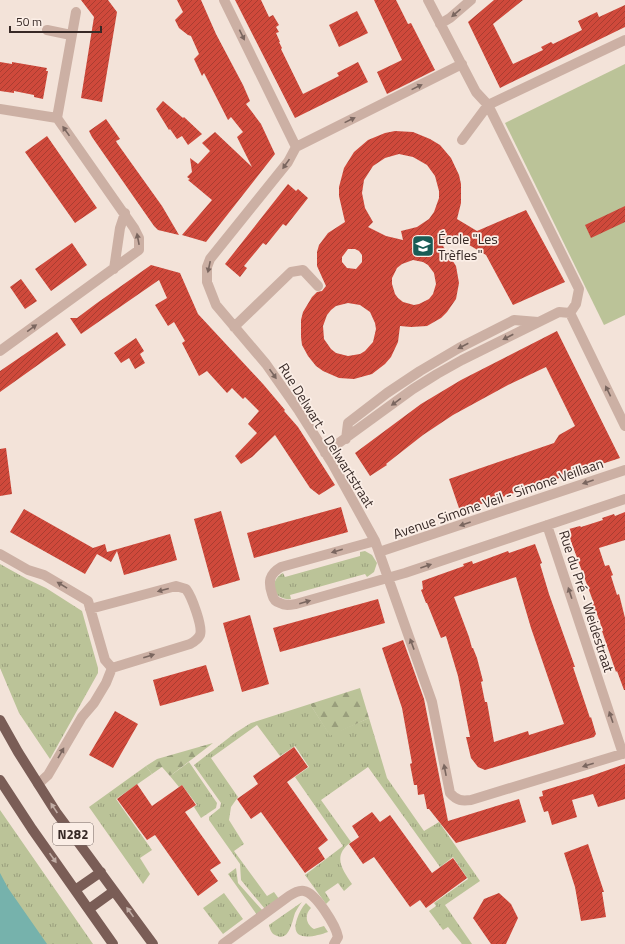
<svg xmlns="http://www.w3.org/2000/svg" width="625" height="944" font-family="'Titillium Web',sans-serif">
<defs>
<pattern id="grass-tufts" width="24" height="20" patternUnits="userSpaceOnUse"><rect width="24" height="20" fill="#bbc398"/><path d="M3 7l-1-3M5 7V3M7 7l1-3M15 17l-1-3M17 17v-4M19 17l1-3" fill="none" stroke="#999e7c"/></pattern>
<pattern id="forest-firs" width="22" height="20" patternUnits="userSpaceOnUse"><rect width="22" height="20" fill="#bbc398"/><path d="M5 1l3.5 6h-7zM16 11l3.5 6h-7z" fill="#999e7c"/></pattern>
<pattern id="building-hatch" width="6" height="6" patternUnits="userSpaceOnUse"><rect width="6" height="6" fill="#cf493b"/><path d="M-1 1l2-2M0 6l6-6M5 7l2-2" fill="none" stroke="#a93d31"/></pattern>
</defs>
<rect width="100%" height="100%" fill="#f3e3d9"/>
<path fill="url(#grass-tufts)" d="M365 551 372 555 377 563 374 572 367 577 365 574 290 595 291 599C273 601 268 581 283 573L285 577 360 556V552Z
M0 564 27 579 46 588 82 611 98 668V673L50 759 19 713 0 668Z
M310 704 330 735 369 718 387 778 424 831 439 822 480 881 445 905 472 944H462L448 927 443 930 429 911 436 906 434 903 468 879 453 857 440 867 368 767 321 800 351 842C332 856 342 869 352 884L344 891 338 883 325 892 330 900 326 904 305 875 343 846 295 777 309 767 295 746 280 756 257 725 211 758 238 797 231 807 229 820 244 844 234 851 267 896 274 892 279 899 265 909 241 880 240 864 209 820V817L220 808 221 803 194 765 235 733 251 723Z
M189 762 217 803 216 808 201 818 194 807 197 805 182 785 179 787 170 776Z
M146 766 152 774 116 799 152 850 140 858 150 874 143 884 89 807Z
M0 810 93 944H0Z
M236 868 238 883 263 911 257 915 228 874Z
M224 893 243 919 223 934 203 908Z
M302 902C299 906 297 909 295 913 292 922 289 943 275 935 271 933 270 929 269 925Z
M306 903 311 908C304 915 306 924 314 929L324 926 328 932C314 937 289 943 297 919 299 913 302 907 306 903Z"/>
<path fill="url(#forest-firs)" d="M360 688 369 718 330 736 310 704Z
M213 743 170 776 162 767 152 774 146 766 157 759Z"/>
<path fill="#bbc398" d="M625 64V315L604 325 505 123Z"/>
<path fill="#76b2ac" d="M0 873 8 888 47 944H0Z"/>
<path fill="url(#building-hatch)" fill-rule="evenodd" d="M81 0H108L117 12 102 102 81 98 94 17Z
M177 0H201L216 34 243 85 250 101 246 104 261 124 275 154 206 242 182 235 212 200 188 180 190 179 187 177 192 172 190 158 198 164 210 151 202 143 215 132 252 167 237 137 243 132 231 117 228 120 204 73 202 76 194 59 199 54 191 36 188 35 179 28 175 20 183 12Z
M235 0H261L269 17 273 15 279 25 276 27 279 32 276 33 280 42H279L282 48 281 49 303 94 339 76 337 73 358 62 368 82 295 118Z
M374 0H396L408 24 411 23 435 70 387 94 377 72 402 60Z
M494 0H523L493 24 513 64 543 50 541 47 551 42 553 44 582 30 578 21 597 12 599 17 625 5V27L500 88 468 22Z
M357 11 368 33 339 47 329 25Z
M0 62 12 64V62L47 68 46 71H48L43 99 34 97V95L14 91V93L0 91Z
M163 101 183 118 184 117 202 134 188 145 182 136 177 139 170 129 169 130 156 109Z
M106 119 120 139 116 141 117 143 162 206 179 235 158 230 154 226 92 137 89 131Z
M395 131 413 132 430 139 440 145 451 158 459 175 461 184V203L457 219 477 231 526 210 565 282 513 305 486 255 454 236 443 246 456 266 459 283 456 299 447 312 441 318 427 326 411 327 400 326 398 342 391 357 385 364 372 374 354 379 339 378 323 371 316 366 308 356 302 345 301 337V320L303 312 312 297 317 292 322 291 326 286 317 266V252L319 245 328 233 345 222 339 196V187L344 168 354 152 368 140 385 133ZM399 154 413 157 427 165 435 176 439 191V198L434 212 429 219 417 227 401 231 403 240 386 236 368 227 373 222 365 208 362 193 364 180 373 166 385 158ZM348 249H355L359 251 362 255V262L356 269 347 268 342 262V257ZM413 260 423 262 428 265 434 273 436 284 433 294 429 299 419 304 414 305 403 302 398 298 395 294 392 284V278L397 268 402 264ZM348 303 360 305 370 312 375 323 376 329 373 342 365 351 360 354 348 356 336 353 331 349 324 339 323 326 327 315 331 310 336 306Z
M47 136 97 208 75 223 25 152Z
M288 184 296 191 298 189 308 198 286 226 283 224 266 245 263 243 244 266 247 268 240 277 225 264Z
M625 206V222L591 238 585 225Z
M72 243 87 265 51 291 35 269Z
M151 265 180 273 198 314 263 384 285 410 284 411 298 427 335 485 319 495 310 488 275 435 252 457 241 464 235 456 257 433 248 424 259 411 245 397 243 399 232 388 227 393 207 371 199 376 182 343 185 341 174 322 168 326 155 305 167 298 159 280 81 334 70 318H77L97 303Z
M21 279 37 301 25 309 10 287Z
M557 331 620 458 460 511 449 479 554 443 559 435 575 426 546 367 508 385 453 415 423 435 386 464 387 465 370 476 355 453 421 404 461 380Z
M57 332 66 345 0 392V371Z
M136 338 144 351 140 354 145 363 135 369 129 358 121 363 114 353Z
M6 448 12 494 0 496V449Z
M341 507 348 532 254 558 247 533Z
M24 509 93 548 105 544 107 552 170 534 177 560 124 575 117 551 111 562 97 554 85 574 10 532Z
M221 511 240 580 213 588 194 519Z
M625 512V540L599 548 605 566 609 565 613 575 611 576 617 595 619 594 625 618V690H624L617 671 616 672 602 631H603L597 614H595L591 602 593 601 569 536 571 535 569 529 580 526 581 527 603 520 602 518 614 514 615 516Z
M535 544 542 563 540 564 549 594 575 667H573L590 718 591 717 596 734 594 737 485 770 478 767 471 758 466 737H470L458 676 446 636 441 638 427 603H426L421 590 423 589 422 581 464 566 463 564 472 561 473 564 508 551 509 553ZM516 577 531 628 564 724 529 735 528 731 494 742 487 702H485L481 682 483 681 477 658 473 648H472L469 637 454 597Z
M378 599 385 623 280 652 273 628Z
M250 615 269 684 242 692 223 623Z
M403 640 424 699 448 821 519 799 526 822 456 843 429 809H427L424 794 418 795 417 785H414L410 764 412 763 402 708 382 648Z
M206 665 214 691 160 706 153 680Z
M115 711 138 724 113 768 89 755Z
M294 747 308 767 287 782 328 840 318 848 325 859 305 873 261 812 251 819 237 799 258 784 253 776Z
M625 764V799L598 807 593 794 572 800 577 817 552 825 548 811 544 812 539 797 543 796 542 791 588 777Z
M137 784 152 806 182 785 196 805 185 812 221 863 210 870 218 881 198 896 155 835 147 840 117 799Z
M372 812 380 822 390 815 432 873 453 858 467 878 426 908 420 900 410 907 374 857 363 864 349 844 359 837 352 826Z
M588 844 604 892H602L606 917 581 921 575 887 564 853Z
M499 893 511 904 518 918 506 944H491L473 918 484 899Z"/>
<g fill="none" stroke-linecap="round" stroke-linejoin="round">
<path stroke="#ccb0a4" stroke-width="10" d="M224 0 296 147 288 162 210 259 207 267V282L216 305 266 364 299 411 332 463 375 541 432 702 450 793C457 801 462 801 471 800L625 753
M428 0 476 92 488 105 579 289 576 304 570 313
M440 24 450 18 471 0
M47 30 71 35
M0 109 57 118 134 228 139 238V250L0 351
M57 118 76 12
M462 140 488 105 625 40
M296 147 462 64
M114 269 120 228 125 213
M570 313 625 426
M234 327 291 272 303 270 318 286
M346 439 348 423 387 393 420 371 459 348 514 320 538 322
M325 453 413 389 437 374 462 360 559 312 570 313
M547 525 623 754
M375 541 281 567C269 574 268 582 272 594 273 598 275 602 280 603 285 606 290 605 296 604L405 573 625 499
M379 552 625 470
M0 554 28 570 44 575 88 601 105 660 112 668
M90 609 176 586 186 589C192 597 203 627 200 635 198 639 194 642 190 644L112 668
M38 784 48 775 82 717 94 703 106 683 112 668
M223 944 289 896C294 893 299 890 304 891 316 893 336 926 338 937L334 944"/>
<path stroke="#7a5d56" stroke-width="10" d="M0 720 18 752 56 812 153 944
M0 780 32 829 113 944
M75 890 101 872
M89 909 114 891"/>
</g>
<defs><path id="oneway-solid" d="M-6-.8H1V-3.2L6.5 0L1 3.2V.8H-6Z"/></defs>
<g fill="#7a665f">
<use href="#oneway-solid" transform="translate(456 13) rotate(139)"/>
<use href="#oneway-solid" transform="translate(242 35) rotate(64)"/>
<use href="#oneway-solid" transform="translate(417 87) rotate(-26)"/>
<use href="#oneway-solid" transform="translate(350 120) rotate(-26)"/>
<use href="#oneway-solid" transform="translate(66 131) rotate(-125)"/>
<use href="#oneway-solid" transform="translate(286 164) rotate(125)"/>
<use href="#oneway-solid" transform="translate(138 239) rotate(-101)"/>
<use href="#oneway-solid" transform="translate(209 267) rotate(102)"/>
<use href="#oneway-solid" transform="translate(32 328) rotate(-36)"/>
<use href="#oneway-solid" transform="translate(508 337) rotate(153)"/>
<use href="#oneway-solid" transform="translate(463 346) rotate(153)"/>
<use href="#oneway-solid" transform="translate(273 374) rotate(55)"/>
<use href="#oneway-solid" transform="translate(608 391) rotate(-116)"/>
<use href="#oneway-solid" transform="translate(396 402) rotate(144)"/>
<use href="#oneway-solid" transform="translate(588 482) rotate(161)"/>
<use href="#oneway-solid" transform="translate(465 524) rotate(161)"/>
<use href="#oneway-solid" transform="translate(337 551) rotate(164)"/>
<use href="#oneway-solid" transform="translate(426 566) rotate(-19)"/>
<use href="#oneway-solid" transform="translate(62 585) rotate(-149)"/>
<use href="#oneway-solid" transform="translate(163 590) rotate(165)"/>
<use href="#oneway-solid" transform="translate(570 593) rotate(-108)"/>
<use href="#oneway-solid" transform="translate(305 602) rotate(-16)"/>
<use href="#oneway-solid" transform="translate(412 644) rotate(-110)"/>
<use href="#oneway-solid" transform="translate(149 656) rotate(-17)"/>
<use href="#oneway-solid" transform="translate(611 717) rotate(-109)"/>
<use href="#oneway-solid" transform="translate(61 753) rotate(-60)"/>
<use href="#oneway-solid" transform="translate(588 765) rotate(163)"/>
<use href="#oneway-solid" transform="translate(445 770) rotate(-101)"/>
</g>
<g fill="#c1ada5">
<use href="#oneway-solid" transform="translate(54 808) rotate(-124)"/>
<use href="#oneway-solid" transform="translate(53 858) rotate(55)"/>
<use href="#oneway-solid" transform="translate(130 912) rotate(-126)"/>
</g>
<defs>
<g id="school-square" transform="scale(1.15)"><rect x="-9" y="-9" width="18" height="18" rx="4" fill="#195c56" stroke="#fbeee6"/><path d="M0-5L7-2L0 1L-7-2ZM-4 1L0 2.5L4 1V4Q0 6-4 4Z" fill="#fff"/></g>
</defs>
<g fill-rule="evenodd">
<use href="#school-square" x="423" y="246"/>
</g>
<g text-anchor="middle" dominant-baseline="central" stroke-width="3.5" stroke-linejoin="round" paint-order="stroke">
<rect fill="#fbeee6" stroke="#726460" stroke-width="1" x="53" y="823" width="40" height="22" rx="3"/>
<g font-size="13" font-weight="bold" fill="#372926">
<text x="73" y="834">N282</text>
</g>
<g font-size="14" fill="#372926" stroke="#fbeee6" text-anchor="start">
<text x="438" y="238">École "Les<tspan x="438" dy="16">Trèfles"</tspan></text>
</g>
<g font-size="14" fill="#372926" stroke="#fbeee6">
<text transform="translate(327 435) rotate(58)">Rue Delwart - Delwartstraat</text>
<text transform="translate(498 498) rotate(-19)">Avenue Simone Veil - Simone Veillaan</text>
<text transform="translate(587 601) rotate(72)">Rue du Pré - Weidestraat</text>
</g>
</g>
<path d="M10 26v6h91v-6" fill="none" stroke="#372926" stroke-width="2"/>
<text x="16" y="26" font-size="12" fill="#372926" stroke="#fbeee6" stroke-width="3" paint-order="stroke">50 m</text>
</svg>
